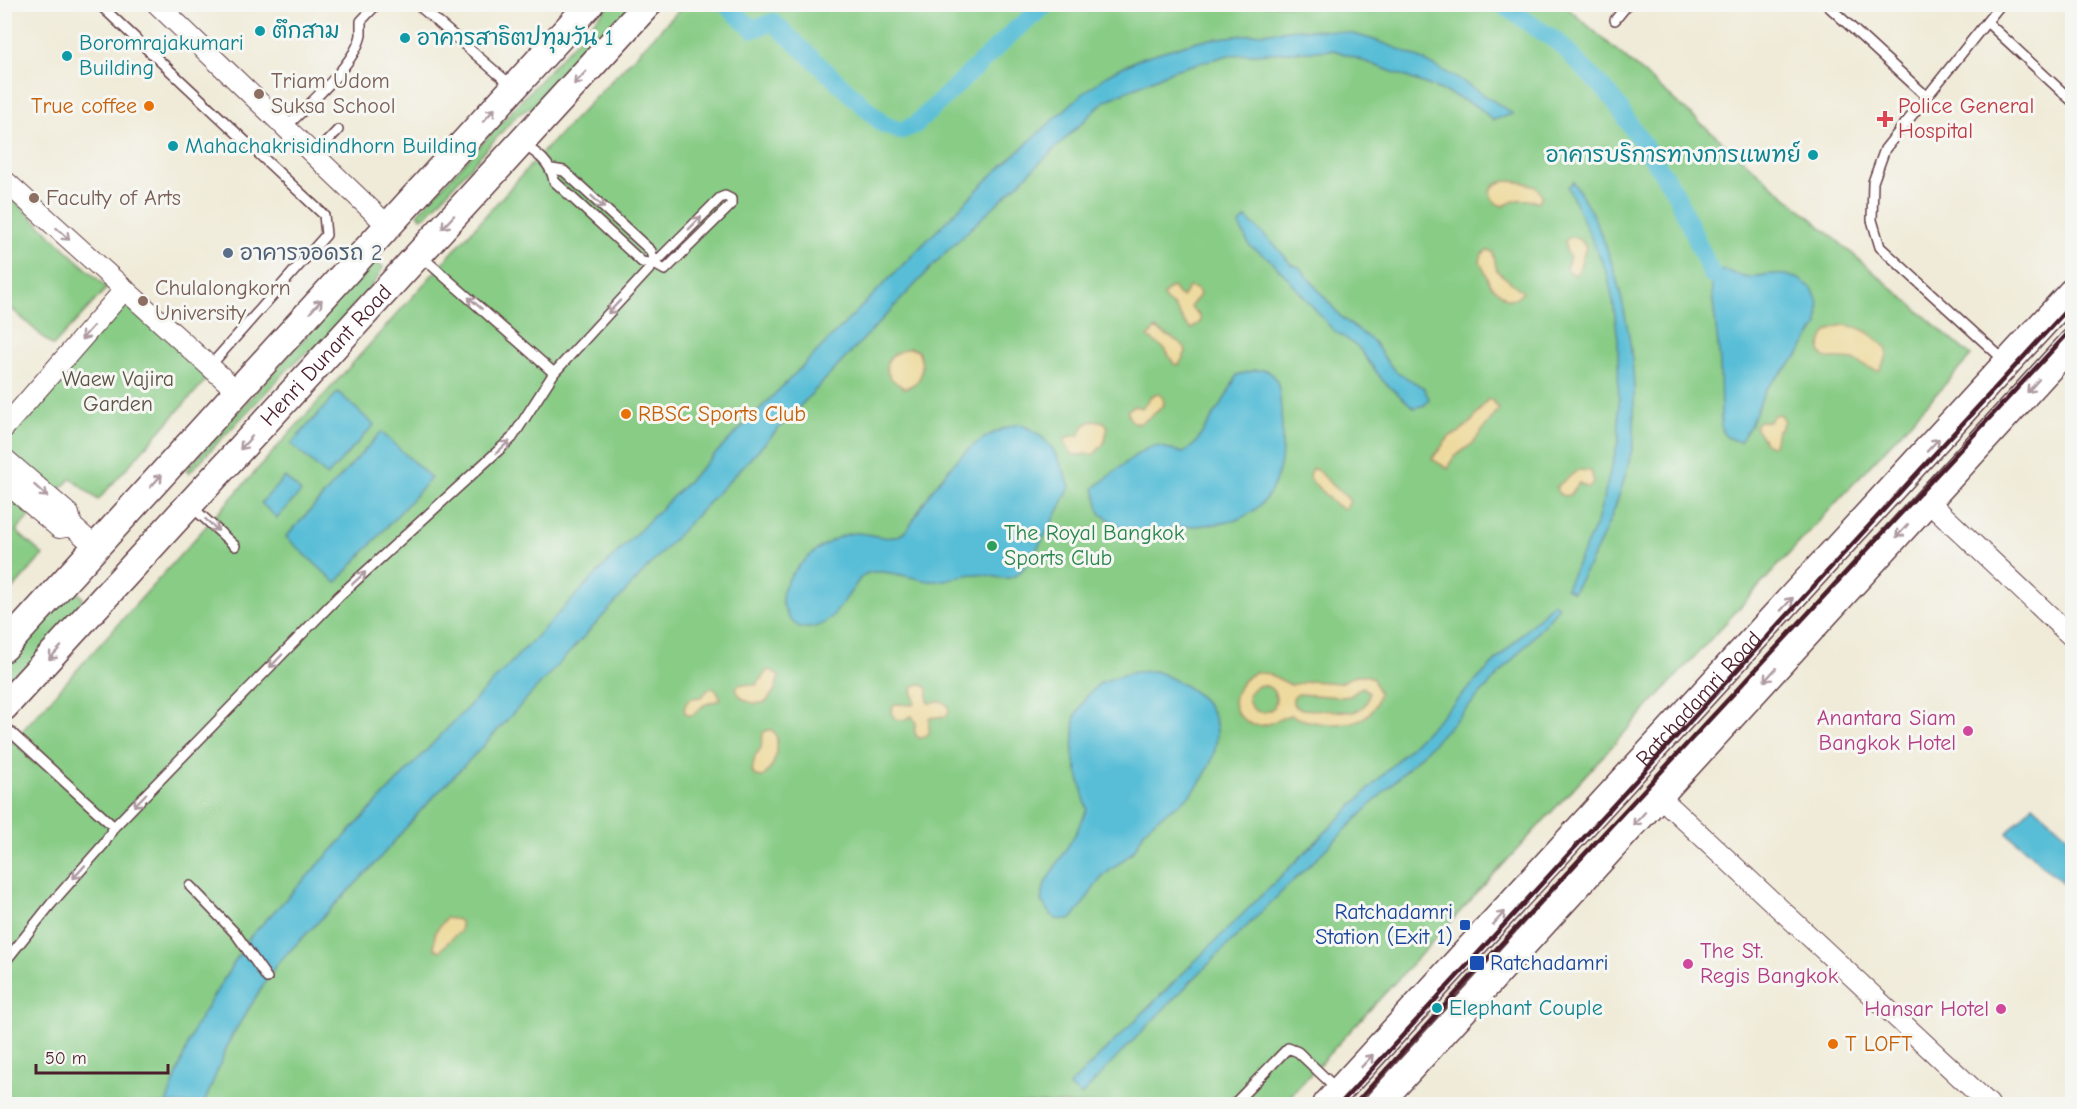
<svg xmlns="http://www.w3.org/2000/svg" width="2077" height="1109" font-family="'Comic Neue','Playpen Sans Thai',sans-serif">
<rect width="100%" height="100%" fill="#f6f6f2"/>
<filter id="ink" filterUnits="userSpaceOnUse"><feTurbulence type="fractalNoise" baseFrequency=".0167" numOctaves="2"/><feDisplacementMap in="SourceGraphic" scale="12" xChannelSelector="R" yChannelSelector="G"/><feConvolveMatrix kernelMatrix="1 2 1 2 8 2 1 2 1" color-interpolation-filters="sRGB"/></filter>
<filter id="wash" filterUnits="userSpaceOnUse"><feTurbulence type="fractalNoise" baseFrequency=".008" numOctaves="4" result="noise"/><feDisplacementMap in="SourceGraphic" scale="24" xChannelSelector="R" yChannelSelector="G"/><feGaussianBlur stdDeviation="1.35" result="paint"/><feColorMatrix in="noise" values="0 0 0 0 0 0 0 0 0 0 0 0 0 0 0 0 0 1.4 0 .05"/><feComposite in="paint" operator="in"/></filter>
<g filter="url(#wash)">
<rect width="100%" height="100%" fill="#f0ebd8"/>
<path fill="#88cc86" stroke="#697658" stroke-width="1.5" d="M609 5H633L548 98 517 115 427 215 421 218 418 213Z
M684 5H1564L1971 356 1283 1104H5V750L539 156Z
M4 191 107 288 53 346 12 309 5 316V260L10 254 5 250Z
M372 263H378L383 267 376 280 338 325 319 346 303 355 287 370 189 473 186 470Z
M126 295 213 372 98 500 71 478 53 497 5 452V434Z
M5 487 33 512 16 531 43 555 5 598Z
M76 591 83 598 71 619 5 692V666L69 593Z"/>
<path fill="#eeda9e" stroke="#9c7c64" stroke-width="1.5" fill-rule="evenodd" d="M1505 181C1519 182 1535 181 1542 195L1539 201C1531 202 1525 198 1517 200 1512 201 1508 205 1502 206 1495 204 1491 199 1490 191L1496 184Z
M1570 237C1578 238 1582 240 1586 247L1579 270 1575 275 1566 269 1570 256 1566 251 1565 241Z
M1488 250 1493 252 1497 271 1523 292 1517 298 1507 299 1490 284 1480 261 1482 254Z
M1171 287 1175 289 1178 295 1182 297 1189 287 1197 289 1200 294C1198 300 1192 302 1191 307L1199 315 1201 321 1192 329C1182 322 1183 319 1177 310 1173 304 1166 303 1163 296Z
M1844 325C1863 327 1874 335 1887 349V356L1879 371C1869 369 1861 363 1853 360 1842 357 1812 366 1822 340 1825 330 1835 327 1844 325Z
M1155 329 1177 341 1184 346 1186 352 1179 365 1174 364 1165 349 1148 337Z
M910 348 918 351C925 368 924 383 905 388 878 375 881 354 910 348Z
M1159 394 1163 398 1164 404C1159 411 1147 420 1138 424 1131 421 1127 418 1128 410L1134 406 1142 408 1152 395Z
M1487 400H1492L1499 409 1473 443 1454 457 1448 469 1432 459 1450 436 1458 433 1472 421Z
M1779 414 1784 420 1781 428 1777 431 1774 445 1770 446 1765 443C1762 434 1758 433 1755 426L1759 421 1768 422 1774 415Z
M1094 420 1104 422 1108 427 1103 445 1094 454 1073 455 1064 442 1067 437 1079 435 1084 425Z
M1312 468C1324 472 1326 481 1335 488 1341 493 1346 495 1350 502L1344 509C1329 503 1323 490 1310 480L1309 475Z
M1578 470 1591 471 1594 482 1589 488 1579 483 1570 495 1563 496 1558 493 1556 487Z
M771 670 779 676 775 690 766 702C754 706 739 701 736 688L740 684 756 685 767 671Z
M1255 672 1269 674 1291 685 1311 681 1340 683 1356 675H1366L1373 679 1379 693C1377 700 1375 709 1369 714 1350 730 1310 724 1290 715 1278 719 1266 728 1254 725 1249 724 1246 721 1242 718 1225 702 1239 681 1255 672ZM1262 685C1274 687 1279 696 1274 707 1264 716 1252 713 1248 700 1249 692 1253 687 1262 685ZM1362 687 1369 692C1369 702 1363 709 1353 712L1301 709 1296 707 1293 703V698L1298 694 1343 697 1350 696Z
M920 684 928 688V703C937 704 940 697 948 706L949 712 946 716 929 718V733C920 744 911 735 916 723L912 716 903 720 895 719 892 713 893 706 896 704 913 705 915 703 912 689 913 686Z
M710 688 715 689 721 698 719 700 704 705 693 715H688L684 711 686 703 692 698 701 697Z
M767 730H772L776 735C780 751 774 767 763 777L755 776 752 771 755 756 761 748 763 733Z
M446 918 459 920 461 925 460 932 454 936 440 951 434 948 435 932Z"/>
<path fill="#59bed7" stroke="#526e81" stroke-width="1.5" d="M1298 29C1316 31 1336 29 1353 34 1411 48 1464 81 1513 114L1493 120 1478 107 1441 90 1334 50 1229 55 1174 70 1105 101 946 252 676 537 482 747 422 809 373 866 276 965 231 1037 204 1104H166L194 1028 249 938 440 736 615 555 992 175 1081 95 1112 72 1144 57 1201 40Z
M1573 182C1615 241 1636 340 1634 412 1634 423 1635 434 1633 444 1622 498 1602 546 1573 592L1566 588 1597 522 1619 439 1618 339 1613 301 1607 273 1568 187Z
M1246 218 1276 246 1291 264 1299 267 1342 318 1374 342 1388 363 1397 372 1424 388 1429 399 1425 405 1414 408 1383 381 1358 347 1333 330 1283 273 1268 258 1250 246 1239 225Z
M1724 270 1747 278 1770 274 1786 275 1799 279 1812 288 1819 304 1818 325 1797 357 1766 389 1750 426 1740 442C1729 439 1723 438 1721 425L1720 363 1711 283 1712 275Z
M1256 370H1266C1269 372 1274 375 1276 379 1282 392 1283 446 1281 461 1278 477 1271 495 1259 506 1238 527 1208 524 1181 527 1166 529 1147 537 1132 533 1120 529 1110 520 1100 513L1094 488C1107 479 1143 445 1156 446 1165 447 1175 451 1183 453L1195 444 1227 395 1237 375Z
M338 392 374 425 327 476 291 444Z
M1019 424C1051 436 1059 457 1070 487 1062 504 1030 568 1015 576 1003 582 987 573 975 574 960 574 946 583 930 581 913 579 878 566 864 575 860 577 857 583 855 586 842 602 831 629 806 628 799 628 791 622 788 616 785 610 782 606 782 599 782 572 830 534 855 533 869 532 886 542 900 535 910 530 915 516 921 507 945 469 974 434 1019 424Z
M381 432 431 478 336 583 286 537Z
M285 477 301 492 277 518 261 503Z
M1553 603 1559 607C1505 671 1446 731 1387 789 1284 891 1178 990 1081 1096L1069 1086 1360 798Z
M1155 671C1192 686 1228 707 1214 753 1209 768 1203 781 1192 793 1178 808 1158 814 1145 830 1141 836 1139 844 1134 850 1125 861 1110 868 1100 880 1089 893 1082 909 1070 920L1055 919 1041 901 1045 883 1076 833 1087 809 1073 755 1075 716 1087 696 1100 683 1116 677 1135 672Z
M2033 805 2072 840V878L2066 886 2007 833Z"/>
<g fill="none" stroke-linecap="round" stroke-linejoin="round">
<path stroke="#59bed7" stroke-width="18" d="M725 4 753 29 773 22 883 124 900 131 915 125 1014 31 1047 4
M1501 4 1559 43 1611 96 1675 192 1712 275"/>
</g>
</g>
<g filter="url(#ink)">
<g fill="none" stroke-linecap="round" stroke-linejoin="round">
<g stroke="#633e45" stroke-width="12">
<path id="lane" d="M99 4 324 215 326 235 210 366
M417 4 511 85
M1826 4 1926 96
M2001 4 1885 149 1873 182 1872 220 1880 247 2005 361
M1615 20 1628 4
M1987 22 2072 101
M286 127C307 106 356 63 361 35 361 31 361 25 361 21L377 4
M523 144C538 154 551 163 554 181L642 262 654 264 665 270 731 205V199L725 196 720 198 654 264 554 373
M315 154 338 130
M552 169 564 171 651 251 654 264
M191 506 235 546
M4 726 114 827
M190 886 236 934 267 978
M4 963 51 904 104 844 114 827 339 596 512 438 554 373 420 255
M1234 1104 1288 1048 1298 1052 1338 1090"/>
</g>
<g stroke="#633e45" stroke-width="22">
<path id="street" d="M157 4 388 226
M4 180 238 392
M4 428 125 289
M4 458 69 514 72 526 96 547
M4 481 59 528 72 526
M1928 501 2072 637
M1659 796 1989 1104"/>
</g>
<g stroke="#633e45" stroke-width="30">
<g id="secondary">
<path d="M4 648 590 4"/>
<path id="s1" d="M4 707 648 4"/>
<path id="s2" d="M1327 1104 2072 292"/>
<path d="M1378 1104 2072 343"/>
</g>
</g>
<use href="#lane" stroke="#fff" stroke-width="9"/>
<use href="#street" stroke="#fff" stroke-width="20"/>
<use href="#secondary" stroke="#fff" stroke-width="27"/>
<path stroke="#4a1f2b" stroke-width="4.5" d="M1340 1104 2072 304
M1355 1104 1477 970 2072 329"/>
</g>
<defs><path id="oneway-shaft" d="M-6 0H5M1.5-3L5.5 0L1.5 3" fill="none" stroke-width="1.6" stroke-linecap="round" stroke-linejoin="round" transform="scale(1.5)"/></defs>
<g stroke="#ae9aa0">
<use href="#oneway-shaft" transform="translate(580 78) rotate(133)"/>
<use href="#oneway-shaft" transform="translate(489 115) rotate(-48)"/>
<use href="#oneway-shaft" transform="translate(598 202) rotate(43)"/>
<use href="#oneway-shaft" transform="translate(448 222) rotate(133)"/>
<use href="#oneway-shaft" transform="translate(695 223) rotate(-45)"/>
<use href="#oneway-shaft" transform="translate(63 234) rotate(42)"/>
<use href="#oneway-shaft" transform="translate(475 303) rotate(-139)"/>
<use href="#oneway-shaft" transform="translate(316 306) rotate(-48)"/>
<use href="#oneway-shaft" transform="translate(614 307) rotate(133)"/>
<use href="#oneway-shaft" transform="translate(87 333) rotate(131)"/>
<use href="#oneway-shaft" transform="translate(2033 386) rotate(132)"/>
<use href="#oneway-shaft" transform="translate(246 443) rotate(132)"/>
<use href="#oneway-shaft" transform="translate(1933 445) rotate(-47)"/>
<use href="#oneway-shaft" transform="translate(503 447) rotate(-42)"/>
<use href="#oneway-shaft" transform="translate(156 481) rotate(-48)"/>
<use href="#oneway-shaft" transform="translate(41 491) rotate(42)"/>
<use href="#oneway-shaft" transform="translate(212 525) rotate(42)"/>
<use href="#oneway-shaft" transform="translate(1902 531) rotate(132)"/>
<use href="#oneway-shaft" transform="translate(359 578) rotate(-42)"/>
<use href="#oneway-shaft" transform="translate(1787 604) rotate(-47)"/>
<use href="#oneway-shaft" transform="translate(55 653) rotate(133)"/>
<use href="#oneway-shaft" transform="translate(276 661) rotate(134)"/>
<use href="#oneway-shaft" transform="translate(1770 675) rotate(132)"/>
<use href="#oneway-shaft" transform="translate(140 800) rotate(134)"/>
<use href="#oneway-shaft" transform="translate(1639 819) rotate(132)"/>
<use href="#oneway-shaft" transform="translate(79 872) rotate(132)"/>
<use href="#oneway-shaft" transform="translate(1499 918) rotate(-48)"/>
<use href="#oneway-shaft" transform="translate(1367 1061) rotate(-47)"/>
</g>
</g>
<g fill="#0f9aa8" stroke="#f6f6f2" stroke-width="2">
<circle cx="260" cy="31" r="6"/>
<circle cx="405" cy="38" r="6"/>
<circle cx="67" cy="56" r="6"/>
<circle cx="173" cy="146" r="6"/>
<circle cx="1813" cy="155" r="6"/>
<circle cx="1437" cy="1008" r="6"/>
</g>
<g fill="#8d6e63" stroke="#f6f6f2" stroke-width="2">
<circle cx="259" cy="94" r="6"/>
<circle cx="34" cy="198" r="6"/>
<circle cx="143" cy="301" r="6"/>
</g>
<g fill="#e8710a" stroke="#f6f6f2" stroke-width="2">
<circle cx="149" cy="106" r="6"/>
<circle cx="626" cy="414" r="6"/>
<circle cx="1833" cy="1044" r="6"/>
</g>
<path fill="#e0444e" stroke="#f6f6f2" stroke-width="2" d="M1882 110h6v6h6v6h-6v6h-6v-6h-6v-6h6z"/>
<circle fill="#5c6f8a" stroke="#f6f6f2" stroke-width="2" cx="228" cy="253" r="6"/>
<circle fill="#2e9e5b" stroke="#f6f6f2" stroke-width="2" cx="992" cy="546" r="6"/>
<g fill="#d1479c" stroke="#f6f6f2" stroke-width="2">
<circle cx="1968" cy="731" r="6"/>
<circle cx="1688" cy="964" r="6"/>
<circle cx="2001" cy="1009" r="6"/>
</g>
<g fill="#1a4fb4" stroke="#f6f6f2" stroke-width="2">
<rect x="1459" y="919" width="12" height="12" rx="3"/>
<rect x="1469" y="955" width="16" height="16" rx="3"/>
</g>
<g text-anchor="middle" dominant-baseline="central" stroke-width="6" stroke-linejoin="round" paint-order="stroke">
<g font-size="22" fill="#0d838f" stroke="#f6f6f2" text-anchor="start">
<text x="272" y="31">ตึกสาม</text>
<text x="417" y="38">อาคารสาธิตปทุมวัน 1</text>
<text x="79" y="43">Boromrajakumari<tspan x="79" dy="25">Building</tspan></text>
<text x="185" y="146">Mahachakrisidindhorn Building</text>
<text x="1801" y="155" text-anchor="end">อาคารบริการทางการแพทย์</text>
<text x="1449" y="1008">Elephant Couple</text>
</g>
<g font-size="22" fill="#785e54" stroke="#f6f6f2" text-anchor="start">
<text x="271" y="81">Triam Udom<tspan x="271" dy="25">Suksa School</tspan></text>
<text x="46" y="198">Faculty of Arts</text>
<text x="155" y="288">Chulalongkorn<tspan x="155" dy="25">University</tspan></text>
</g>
<g font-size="22" fill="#c56008" stroke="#f6f6f2" text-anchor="start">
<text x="137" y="106" text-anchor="end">True coffee</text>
<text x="638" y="414">RBSC Sports Club</text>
<text x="1845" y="1044">T LOFT</text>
</g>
<g font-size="22" fill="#be3a42" stroke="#f6f6f2" text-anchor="start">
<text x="1898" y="106">Police General<tspan x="1898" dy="25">Hospital</tspan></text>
</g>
<g font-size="22" fill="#4e5e75" stroke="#f6f6f2" text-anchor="start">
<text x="240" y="253">อาคารจอดรถ 2</text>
</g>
<g font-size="22" fill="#4a1f2b" stroke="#f6f6f2">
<text stroke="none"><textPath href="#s1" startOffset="477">Henri Dunant Road</textPath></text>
<text stroke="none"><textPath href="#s2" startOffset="550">Ratchadamri Road</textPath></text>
</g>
<g font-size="22" fill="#5d5346" stroke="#f6f6f2">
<text x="118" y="379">Waew Vajira<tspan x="118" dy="25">Garden</tspan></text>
</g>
<g font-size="22" fill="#27864d" stroke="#f6f6f2" text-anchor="start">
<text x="1004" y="533">The Royal Bangkok<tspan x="1004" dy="25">Sports Club</tspan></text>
</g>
<g font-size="22" fill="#b23c85" stroke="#f6f6f2" text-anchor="end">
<text x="1956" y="718">Anantara Siam<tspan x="1956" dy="25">Bangkok Hotel</tspan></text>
<text x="1700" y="951" text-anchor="start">The St.<tspan x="1700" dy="25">Regis Bangkok</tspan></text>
<text x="1989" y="1009">Hansar Hotel</text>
</g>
<g font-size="22" fill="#164399" stroke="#f6f6f2" text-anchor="end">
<text x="1453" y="912">Ratchadamri<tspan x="1453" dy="25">Station (Exit 1)</tspan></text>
<text x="1490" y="963" text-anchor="start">Ratchadamri</text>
</g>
</g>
<rect width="2077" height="1109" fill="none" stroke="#f6f6f2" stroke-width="24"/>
<path d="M36 1064v9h132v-9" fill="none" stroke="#4a1f2b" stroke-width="3"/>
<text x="45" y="1064" font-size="18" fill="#4a1f2b" stroke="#f6f6f2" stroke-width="4.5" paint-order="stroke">50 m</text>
</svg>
